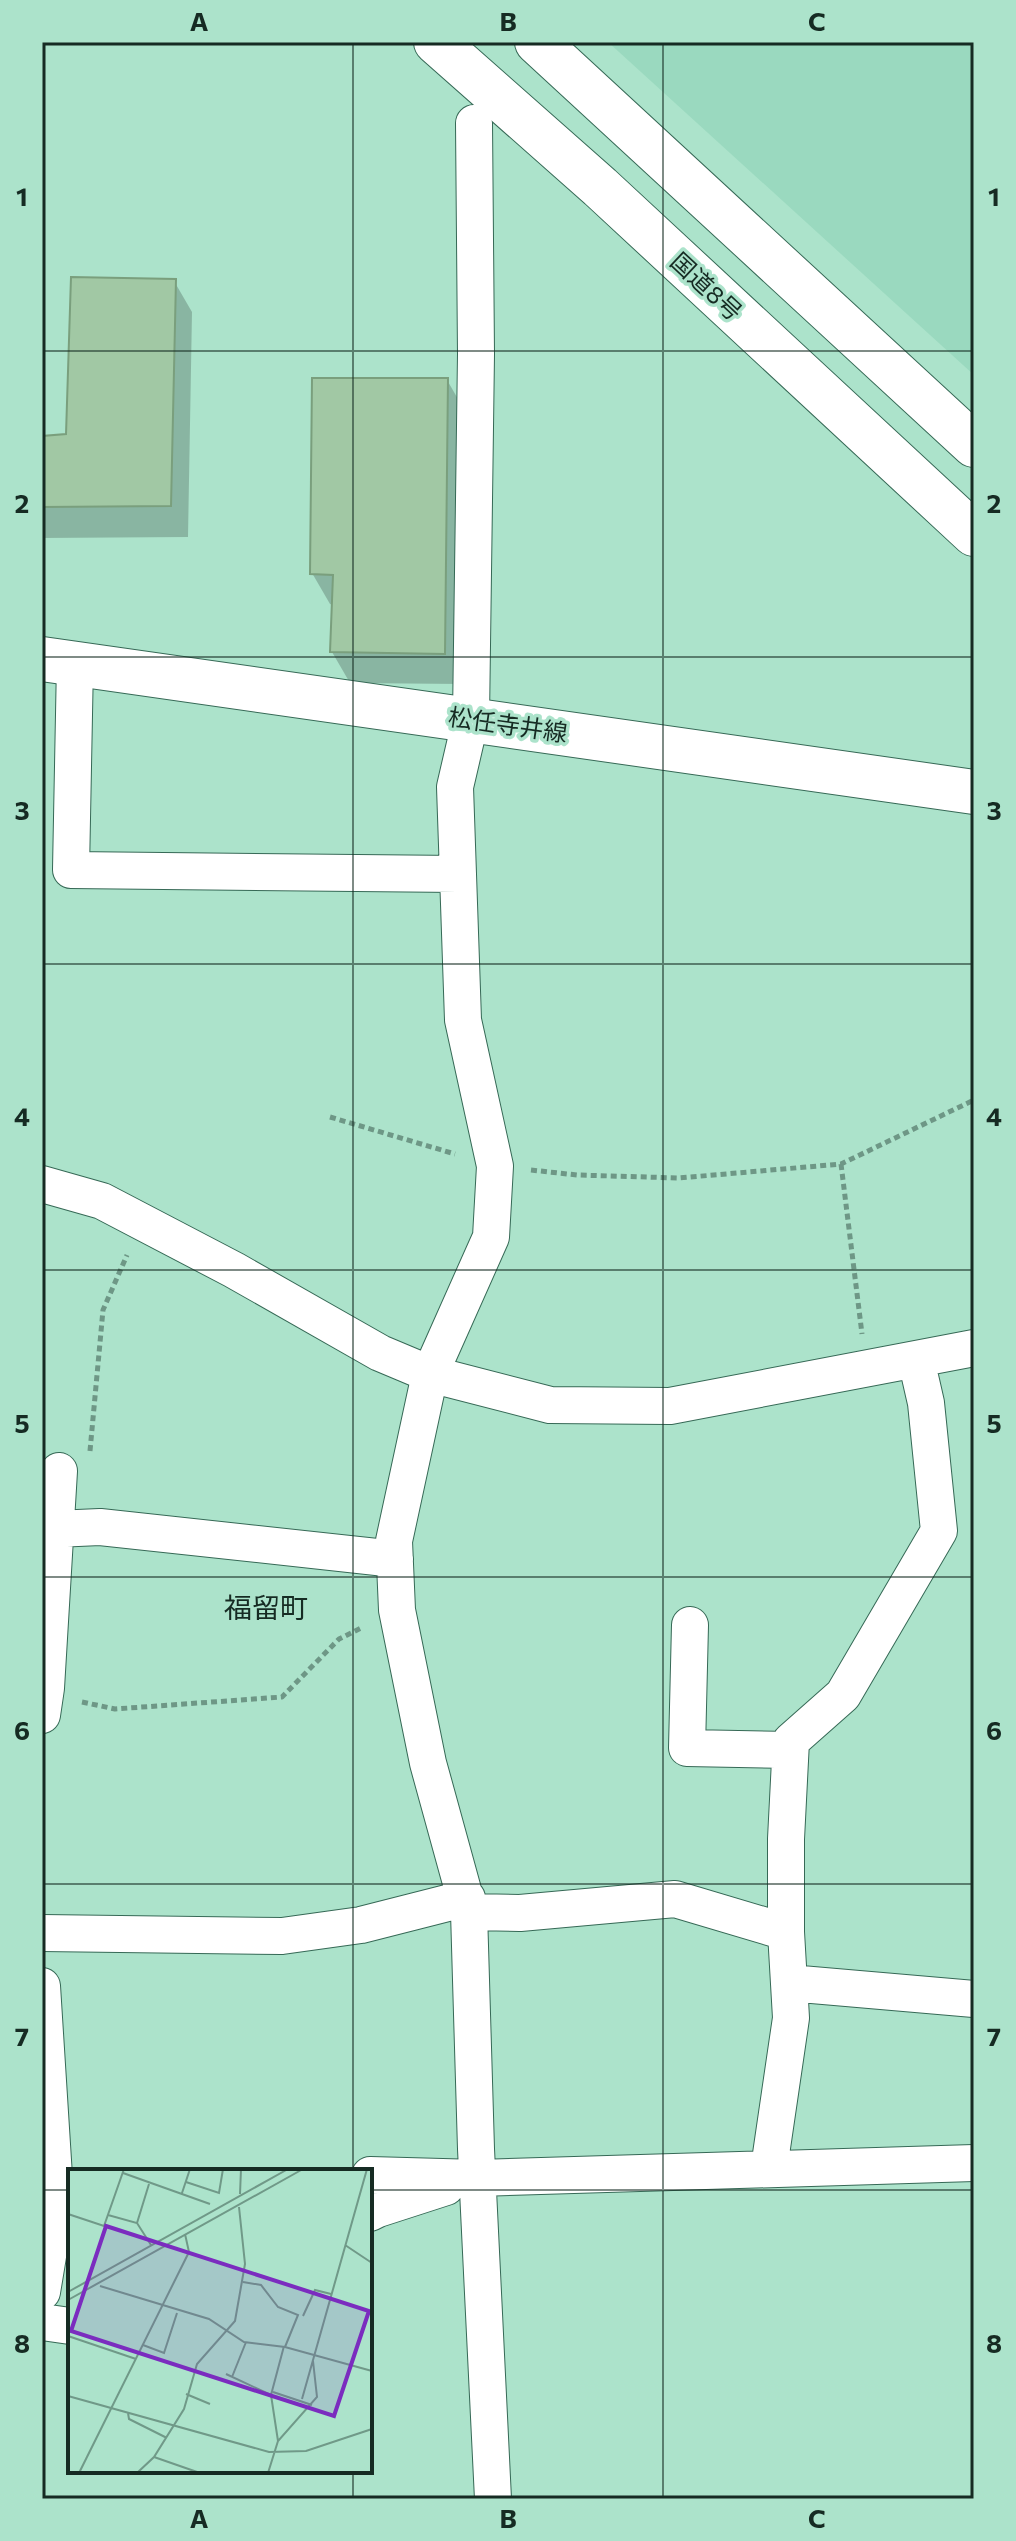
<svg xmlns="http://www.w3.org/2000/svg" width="1016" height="2541" font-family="Commissioner,'Noto Sans JP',sans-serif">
<rect width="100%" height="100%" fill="#ace3cb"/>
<path fill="#9ad9bf" d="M608 42H974V375Z"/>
<path fill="#0003" d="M174 281 192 312 188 537 42 538V438L68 435Z
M447 380 465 411 462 684 350 683 332 652 334 605 330 604 312 573Z"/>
<path fill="#a1c8a4" stroke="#7a9f7d" stroke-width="2" d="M71 277 176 279 171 506 42 507V436L66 434Z
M312 378H448L445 654 330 652 333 575 310 574Z"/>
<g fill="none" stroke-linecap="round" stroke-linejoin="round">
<g stroke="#366956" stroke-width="38">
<path id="minor" d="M474 123 476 354 471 718 455 787 463 1020 495 1166 491 1237 430 1374 394 1541 397 1610 428 1763 469 1912 476 2149 493 2499
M75 663 71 870 458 874
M42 1184 102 1201 234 1270 380 1353 430 1374 550 1405 670 1406 974 1348
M55 1529 100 1527 395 1559
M690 1625 687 1748 790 1750
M42 1715 46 1688 59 1471
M469 1912 520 1913 675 1899 786 1932V1839L791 1741 843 1695 939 1531 926 1403 916 1359
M42 1933 282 1936 361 1925 467 1898
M789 1983 974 1999
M42 1986 56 2208 42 2292
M769 2168 791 2018 786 1932
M370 2175 478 2178 974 2163
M370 2213 378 2209 446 2187
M42 2322 70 2326"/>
</g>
<g stroke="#366956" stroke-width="46">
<path id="major" d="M42 659 974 792"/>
</g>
<g stroke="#366956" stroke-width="46">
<path id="highway" d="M436 42 600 187 974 534
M537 42 974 445"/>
</g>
<path stroke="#6e9786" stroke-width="5" stroke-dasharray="6 4" stroke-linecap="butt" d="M330 1117 455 1154
M841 1164 862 1334
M531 1170 577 1175 679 1178 841 1164 974 1100
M90 1451 103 1310 127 1255
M82 1702 115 1709 282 1697 339 1639 363 1627"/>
<use href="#minor" stroke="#fff" stroke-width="36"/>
<use href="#major" stroke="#fff" stroke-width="44"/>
<use href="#highway" stroke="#fff" stroke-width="44"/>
</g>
<path fill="none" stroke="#162b23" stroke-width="2" stroke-opacity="0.55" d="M353 42V2171M663 42V2499M42 351H974M42 657H974M42 964H974M42 1270H974M42 1577H974M42 1884H974M42 2190H70M370 2190H974M353 2471V2499"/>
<g text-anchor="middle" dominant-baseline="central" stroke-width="7" stroke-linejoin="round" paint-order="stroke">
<g font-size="24" fill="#162b23" stroke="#ace3cb">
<text transform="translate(707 286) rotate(43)">国道8号</text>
<text transform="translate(508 724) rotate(8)">松任寺井線</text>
</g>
<g font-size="28" fill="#162b23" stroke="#ace3cb">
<text x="266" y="1607">福留町</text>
</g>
</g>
<g transform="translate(68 2169)">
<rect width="304" height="304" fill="#ace3cb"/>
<path fill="none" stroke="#709988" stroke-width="2" d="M55 4 142 35M118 13 151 24 155 0M114 24 122 0M172 25 173 0M0 45 36 57 56 0M40 46 69 54 83 76M69 54 81 15M277 76 304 94M175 113 193 116 210 138 230 146 217 178M32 117 141 150 176 173 217 178 304 202M0 123 220 0M0 131 235 0M235 147 247 121 263 125M0 167 68 190M75 176 96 184 109 144M158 205 203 226M164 208 178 173M205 223 244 236M118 225 142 235M0 227 201 283 238 282 304 260M234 230 299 0M60 244 61 250 99 269M210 272 203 226 216 177M86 288 132 304M11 304 121 83 117 65M69 304 86 288 116 240 129 195 167 152 177 95 171 38M200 304 210 272 249 228 245 192"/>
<path fill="#7b2cbf" fill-opacity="0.15" stroke="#7b2cbf" stroke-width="4" d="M38 57 301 142 266 247 3 162Z"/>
<rect width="304" height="304" fill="none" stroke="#162b23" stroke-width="4"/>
</g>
<rect width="1016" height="2541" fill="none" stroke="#ace3cb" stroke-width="88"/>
<rect x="44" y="44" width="928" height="2453" fill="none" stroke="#162b23" stroke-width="3"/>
<g font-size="26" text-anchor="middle" font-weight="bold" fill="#162b23">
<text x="199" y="31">A</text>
<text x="508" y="31">B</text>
<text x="817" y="31">C</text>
<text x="22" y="206">1</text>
<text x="994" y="206">1</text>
<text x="22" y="513">2</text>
<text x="994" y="513">2</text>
<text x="22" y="820">3</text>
<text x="994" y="820">3</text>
<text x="22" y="1126">4</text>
<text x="994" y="1126">4</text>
<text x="22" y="1433">5</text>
<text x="994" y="1433">5</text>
<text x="22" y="1740">6</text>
<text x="994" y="1740">6</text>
<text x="22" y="2046">7</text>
<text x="994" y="2046">7</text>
<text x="22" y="2353">8</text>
<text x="994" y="2353">8</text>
<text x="199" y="2528">A</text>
<text x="508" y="2528">B</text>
<text x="817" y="2528">C</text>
</g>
</svg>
